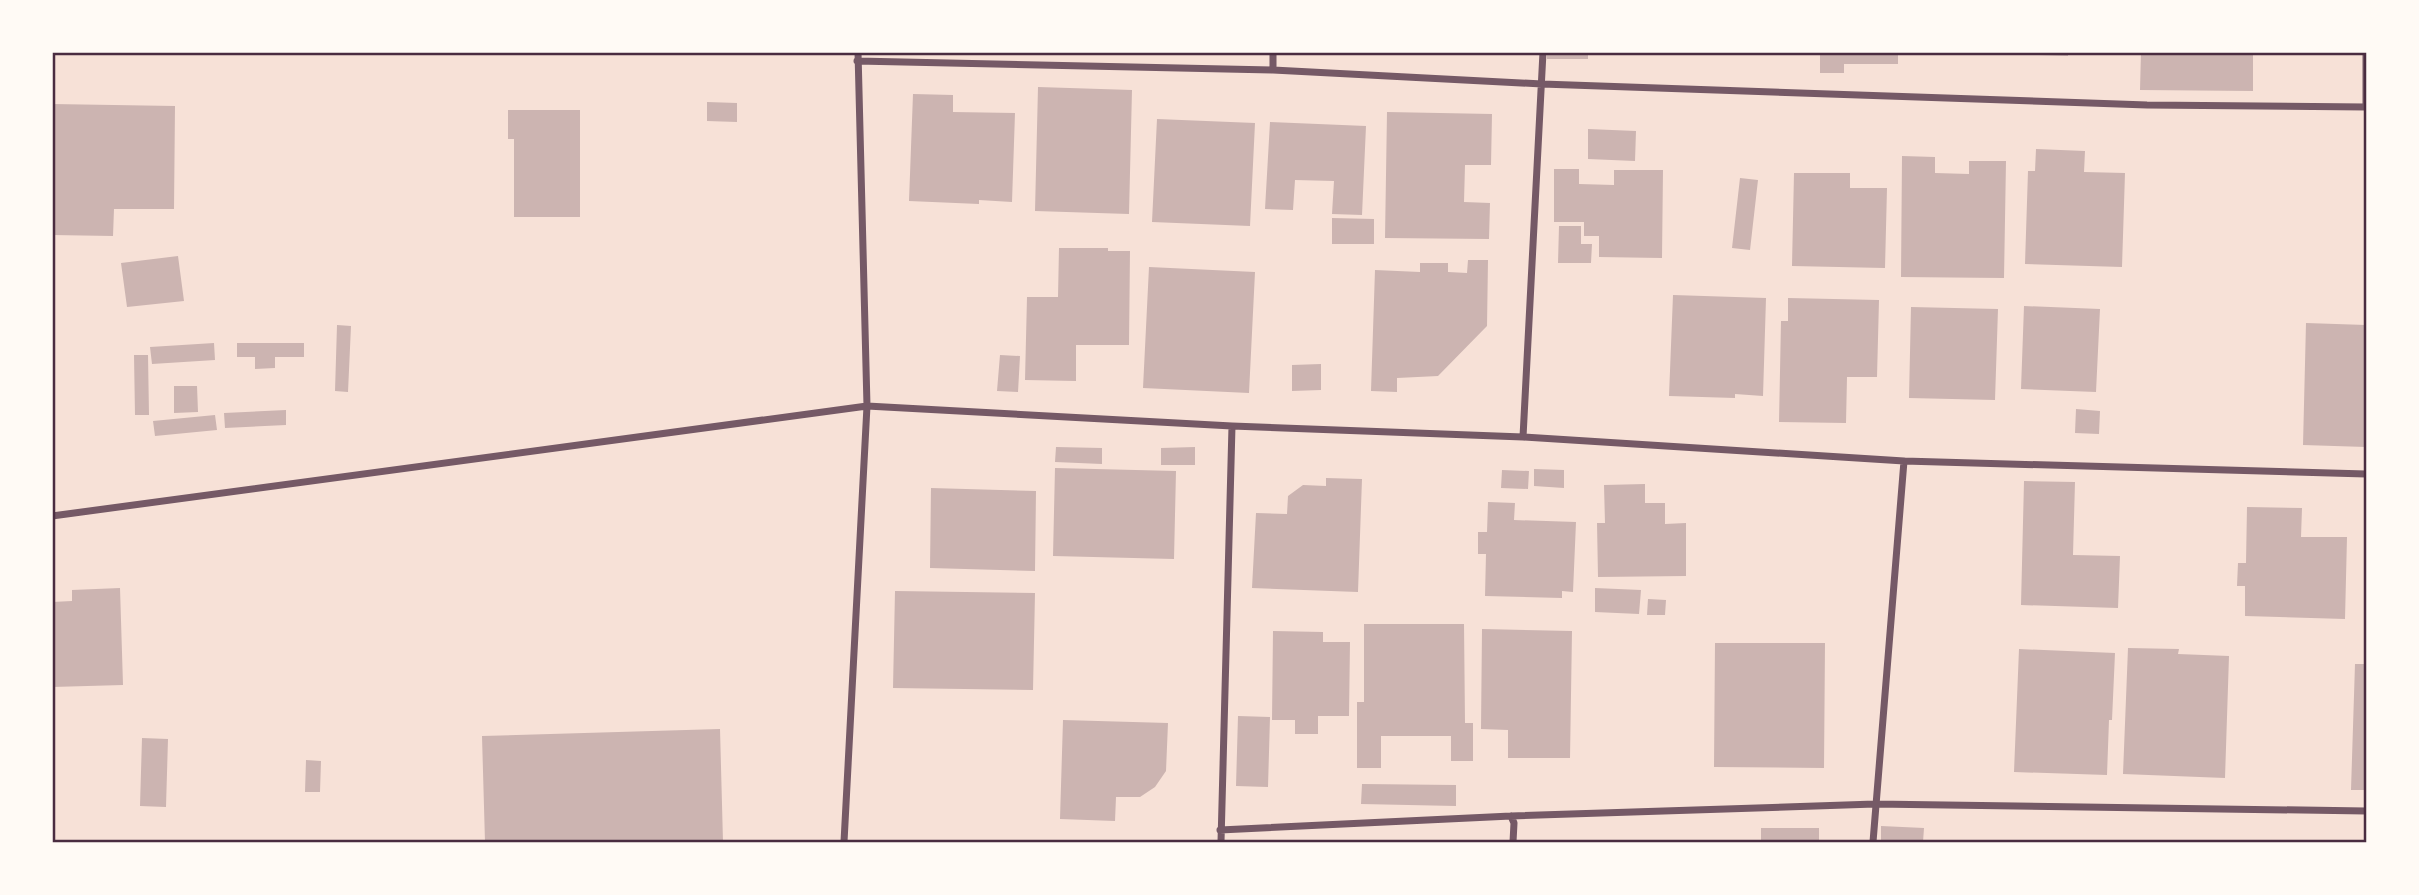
<svg xmlns="http://www.w3.org/2000/svg" width="2419" height="895" font-family="'Public Sans',sans-serif">
<rect width="100%" height="100%" fill="#f7e1d7"/>
<path fill="#ccb4b1" d="M1547 52H1588V59H1547Z
M1820 52H1898V64H1844V73H1820Z
M2039 52H2068V56L2039 55Z
M2141 52H2253V91L2140 90Z
M1038 87 1132 90 1129 214 1035 211Z
M913 94 953 95V112L1015 113 1012 202 979 200V204L909 201Z
M707 102 737 103V122L707 121Z
M52 104 175 106 174 209H114L113 236 52 235Z
M508 110H580V217H514V139H508Z
M1387 112 1492 114 1491 165H1465L1464 202 1490 203 1489 239 1385 238Z
M1157 119 1255 123 1250 226 1152 222Z
M1270 122 1366 126 1362 215 1332 214 1334 181 1295 180 1293 210 1265 209Z
M1588 129 1636 131 1635 161 1588 159Z
M2036 149 2085 151 2084 172 2125 173 2122 267 2025 264 2028 171H2035Z
M1902 156 1935 157V173L1969 174V161H2006L2004 278 1901 277Z
M1554 169H1579V184L1614 185V170H1663L1662 258 1599 257V236H1584V222H1554Z
M1794 173H1850V188H1887L1885 268 1792 266Z
M1740 178 1758 180 1750 250 1732 248Z
M1332 218 1374 219V244H1332Z
M1559 226H1581V244H1592L1591 263H1558Z
M1059 248H1108V251H1130L1129 345H1076V381L1025 380 1027 297H1058Z
M178 256 184 301 127 307 121 263Z
M1468 260H1488L1487 326 1438 376 1397 378V392L1371 391 1375 270 1420 272V263H1448V272L1467 273Z
M1149 267 1255 272 1249 393 1143 388Z
M1673 295 1766 298 1763 396 1735 394V398L1669 396Z
M1788 298 1879 300 1877 377H1847L1846 423 1779 422 1781 321H1788Z
M2024 306 2100 309 2096 392 2021 389Z
M1911 307 1998 309 1995 400 1909 398Z
M2306 323 2366 325V447L2303 445Z
M337 325 351 326 348 392 335 391Z
M214 343 215 360 152 364 150 347Z
M237 343H304V357H275V368L255 369V357H237Z
M134 355H148L149 415H135Z
M1000 355 1020 356 1018 392 997 391Z
M1321 364V390L1292 391V365Z
M174 386H197L198 412 174 413Z
M2076 409 2100 411 2099 434 2075 433Z
M286 410V425L225 428 224 413Z
M215 415 217 430 155 436 153 421Z
M1056 447 1102 448V464L1055 462Z
M1195 447V465H1161V448Z
M1055 468 1176 471 1174 559 1053 556Z
M1534 469 1564 470V488L1534 486Z
M1502 470 1529 471 1528 489 1501 488Z
M1326 478 1362 479 1358 592 1252 588 1256 513 1287 514 1288 496 1303 485 1326 486Z
M2024 481 2075 482 2073 555 2120 556 2118 608 2021 605Z
M1645 484V503H1665V524L1686 523V576L1598 577 1597 523H1605L1604 485Z
M931 488 1036 491 1035 571 930 568Z
M1488 502 1515 503 1514 520 1576 522 1573 592 1562 591V598L1485 596 1486 554H1478V532H1487Z
M2247 507 2302 508 2301 537H2347L2345 619 2245 616V586H2237L2238 563H2246Z
M120 588 123 685 52 687V602L72 601V590Z
M1595 588 1641 590 1639 614 1595 612Z
M895 591 1035 593 1033 690 893 688Z
M1648 599 1666 600 1665 615H1647Z
M1364 624H1464L1465 723H1473V761H1451V736H1381V768H1357V702H1364Z
M1482 629 1572 631 1570 758H1508V730L1481 729Z
M1273 631 1323 632V642H1350L1349 716H1318V734H1295V720H1272Z
M1715 643H1825L1824 768 1714 767Z
M2128 648 2179 649 2178 654 2229 656 2225 778 2123 774Z
M2019 649 2115 653 2112 720H2109L2107 775 2014 772Z
M2355 664H2366V790H2351Z
M1238 716 1270 717 1268 787 1236 786Z
M1063 720 1168 723 1166 771 1155 787 1140 797H1116L1115 821 1060 819Z
M720 729 723 842H485L482 736Z
M142 738 168 739 166 807 140 806Z
M306 760 321 761 320 792H305Z
M1362 784 1456 785V806L1361 804Z
M1881 826 1924 828 1923 842H1881Z
M1761 828H1819V842H1761Z
M888 840H911V842H887Z"/>
<g fill="none" stroke-linecap="round" stroke-linejoin="round">
<path stroke="#755966" stroke-width="7" d="M857 61 1273 70 1542 84 2147 105 2366 107
M1273 70V52
M2366 107V52
M1523 437 1543 52
M52 516 867 406 1232 426 1523 437 1904 461 2366 474
M1511 816 1514 823 1513 842
M1220 830 1511 816 1875 804 2366 811
M844 842 867 406 858 52
M1221 842 1232 426
M1873 842 1904 461"/>
</g>
<rect width="2419" height="895" fill="none" stroke="#fffaf5" stroke-width="108"/>
<rect x="54" y="54" width="2311" height="787" fill="none" stroke="#4a2c40" stroke-width="2.5"/>
</svg>
